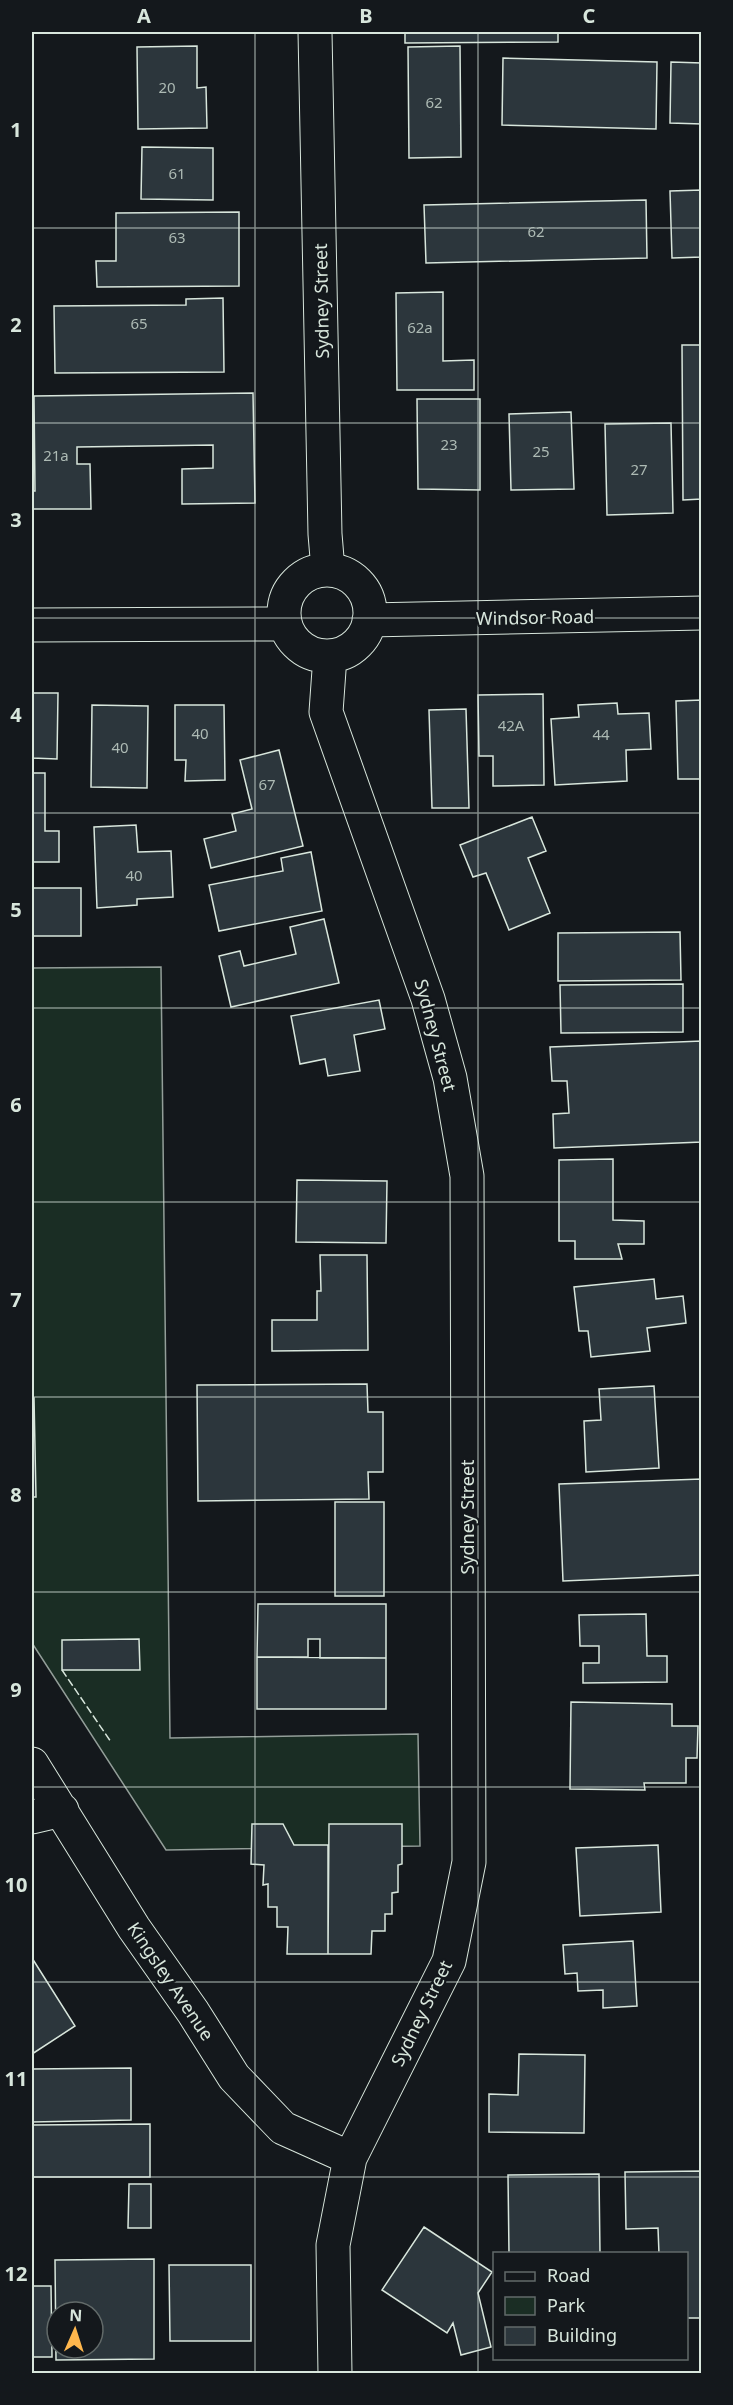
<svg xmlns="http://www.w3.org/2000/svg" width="733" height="2405" font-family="'Noto Sans',sans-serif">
<rect width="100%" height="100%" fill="#14181c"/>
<path fill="#1a2d24" stroke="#939e99" stroke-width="1.5" d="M161 967 170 1738 418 1734 420 1846 166 1850 32 1643V968Z"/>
<path fill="#2c363c" stroke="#d8e6dc" stroke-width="1.5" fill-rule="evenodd" d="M405 32H558V42L405 43Z
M197 46V88L206 87 207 128 138 129 137 47Z
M460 46 461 157 409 158 408 47Z
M503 58 657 62 656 129 502 125Z
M671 62 702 63V124L670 123Z
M142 147 213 148V200L141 199Z
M702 190V257L672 258 670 191Z
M646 200 647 258 426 263 424 205Z
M239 212V286L97 287 96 261H116V213Z
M443 292V361L474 360V390H397L396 293Z
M223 298 224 372 55 373 54 306 186 305V299Z
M682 345H702V499L683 500Z
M253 393 255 503 182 504V469L213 468V445L77 447V464H90L91 509H32V491H35L34 396Z
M417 399H480V490L418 489Z
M571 412 574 489 511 490 509 414Z
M671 423 673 513 607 515 605 424Z
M32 693H58L57 759 32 758Z
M543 694 544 785 493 786V756H479L478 695Z
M702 700V779H678L676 701Z
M617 703 618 714 649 713 651 749 626 750 627 781 555 785 551 719 579 717 578 705Z
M92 705 148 706 147 788 91 787Z
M175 705H224L225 780 185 781 186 760H175Z
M466 709 469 808H432L429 710Z
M279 750 303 846 211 868 204 839 236 831 232 814 252 809 240 760Z
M32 773H45V831H59V862H32Z
M532 817 546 851 528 858 550 913 509 930 486 873 473 877 460 845Z
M136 825 138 852 171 851 173 897 137 899V905L97 908 94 827Z
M311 852 322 911 219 931 209 885 283 871 281 858Z
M32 888H81V936H32Z
M324 919 339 983 231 1007 219 956 240 951 244 966 296 954 290 927Z
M680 932 681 980 558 981V933Z
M683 984V1032L561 1033 560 985Z
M379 1000 385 1029 354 1035 360 1071 328 1076 325 1059 300 1064 291 1016Z
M702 1041V1142L554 1148 553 1114 569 1113 567 1081H552L550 1047Z
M613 1159V1220L644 1221V1244H618L622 1259H575V1241H559V1160Z
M297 1180 387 1181 386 1243 296 1242Z
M320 1255H367L368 1350 272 1351V1320H317V1291H321Z
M654 1279 656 1299 683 1296 686 1323 647 1328 650 1351 591 1357 588 1331H579L574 1287Z
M367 1384 368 1412H383V1472H368L369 1499 198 1501 197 1385Z
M654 1386 659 1468 586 1472 584 1421 601 1420 599 1389Z
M32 1398H34L36 1497H32Z
M702 1479V1575L563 1581 559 1484Z
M335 1502H384V1596H335Z
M258 1604H386V1658H320V1639H308V1657H257Z
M646 1614 647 1656H667V1682L583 1683V1663H599V1646H580L579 1615Z
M139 1639 140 1670H62V1640Z
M257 1657 386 1658V1709H257Z
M571 1702 672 1704V1726H698L697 1758H686V1783H644L645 1790 570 1789Z
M252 1824H283L294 1845H328V1954H287L288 1927H277V1907H268V1884L263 1885 264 1865 251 1864Z
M329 1824H402V1864L398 1865V1892L392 1893V1914H385V1931H372L371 1954H328Z
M658 1845 661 1912 580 1916 576 1848Z
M633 1941 637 2006 603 2008V1990L578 1991 577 1973 565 1974 563 1945Z
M32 1958 75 2026 32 2054Z
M519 2054 585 2055 584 2133 489 2132V2094L518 2095Z
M131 2068V2120L32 2122V2069Z
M150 2124V2177H32V2125Z
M702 2171V2318H686V2254H659L658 2228 626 2229 625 2172Z
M599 2174 600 2254H509L508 2175Z
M129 2184H151V2228H128Z
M424 2227 492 2272 478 2293 491 2347 461 2355 453 2323 447 2333 382 2290Z
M154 2259V2359L56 2360 55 2260ZM57 2312H93V2348H57Z
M169 2265H251V2341H170Z
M32 2286H51L52 2357H32Z"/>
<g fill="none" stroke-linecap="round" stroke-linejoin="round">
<g stroke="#d8e6dc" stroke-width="35">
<path id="minor" d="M315 32 325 534 328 570
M284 613a43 43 0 1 1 86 0a43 43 0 1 1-86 0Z
M369 620 702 613
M32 625 284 624
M330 656 326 712 428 999 450 1078 467 1176 469 1862 449 1961 350 2158 333 2245 335 2374
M32 1764 134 1928 193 2012 234 2077 283 2128 350 2158
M32 1817 62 1810"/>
</g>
<use href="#minor" stroke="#14181c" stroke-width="33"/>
<path stroke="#d8e6dc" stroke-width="1.5" stroke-dasharray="8 3" stroke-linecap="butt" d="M62 1670 111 1742"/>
</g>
<path fill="none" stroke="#d8e6dc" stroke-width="1.5" stroke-opacity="0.55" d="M255 32V2374M478 32V2374M32 228H702M32 423H702M32 618H702M32 813H702M32 1008H702M32 1202H702M32 1397H702M32 1592H702M32 1787H702M32 1982H702M32 2177H702"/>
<g text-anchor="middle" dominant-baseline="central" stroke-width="4.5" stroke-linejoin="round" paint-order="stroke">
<g font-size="15" fill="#adbab4">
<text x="167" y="87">20</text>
<text x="434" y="102">62</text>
<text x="177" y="173">61</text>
<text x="536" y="231">62</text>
<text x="177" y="237">63</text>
<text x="139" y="323">65</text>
<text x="420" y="327">62a</text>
<text x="449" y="444">23</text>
<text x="541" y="451">25</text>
<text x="56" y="455">21a</text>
<text x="639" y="469">27</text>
<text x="511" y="725">42A</text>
<text x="200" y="733">40</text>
<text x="601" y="734">44</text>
<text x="120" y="747">40</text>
<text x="267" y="784">67</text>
<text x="134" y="875">40</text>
</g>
<g font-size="18" fill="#d8e6dc" stroke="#14181c">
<text transform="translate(321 301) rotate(-91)">Sydney Street</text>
<text transform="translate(535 617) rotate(-1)">Windsor Road</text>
<text transform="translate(436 1035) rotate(75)">Sydney Street</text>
<text transform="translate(467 1517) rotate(-90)">Sydney Street</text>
<text transform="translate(171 1981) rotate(56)">Kingsley Avenue</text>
<text transform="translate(421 2013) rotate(-64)">Sydney Street</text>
</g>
</g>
<rect width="733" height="2405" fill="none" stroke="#14181c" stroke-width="66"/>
<rect x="493" y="2252" width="195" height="108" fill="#14181c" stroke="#626a69" stroke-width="1.5"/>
<rect x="505" y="2272" width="30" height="9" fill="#14181c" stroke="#626a69" stroke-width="1.5"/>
<text x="547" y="2282" font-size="18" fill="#d8e6dc">Road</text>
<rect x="505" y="2297" width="30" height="18" fill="#1a2d24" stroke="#626a69" stroke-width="1.5"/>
<text x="547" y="2312" font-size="18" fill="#d8e6dc">Park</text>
<rect x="505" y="2327" width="30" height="18" fill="#2c363c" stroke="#626a69" stroke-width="1.5"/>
<text x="547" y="2342" font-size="18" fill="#d8e6dc">Building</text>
<g transform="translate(75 2330) rotate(3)"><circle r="28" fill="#14181c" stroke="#626a69" stroke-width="1.5"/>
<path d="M0-4.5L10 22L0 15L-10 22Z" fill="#ffb74d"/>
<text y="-9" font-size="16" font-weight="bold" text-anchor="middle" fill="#d8e6dc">N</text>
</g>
<rect x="33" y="33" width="667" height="2339" fill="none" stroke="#d8e6dc" stroke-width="2"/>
<g font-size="20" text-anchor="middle" font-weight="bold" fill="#d8e6dc">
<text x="144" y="23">A</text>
<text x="366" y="23">B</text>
<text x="589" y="23">C</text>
<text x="16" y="137">1</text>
<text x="16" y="332">2</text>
<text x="16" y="527">3</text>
<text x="16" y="722">4</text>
<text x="16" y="917">5</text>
<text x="16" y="1112">6</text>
<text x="16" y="1307">7</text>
<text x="16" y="1502">8</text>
<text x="16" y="1697">9</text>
<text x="16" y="1892">10</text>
<text x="16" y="2086">11</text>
<text x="16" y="2281">12</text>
</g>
</svg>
